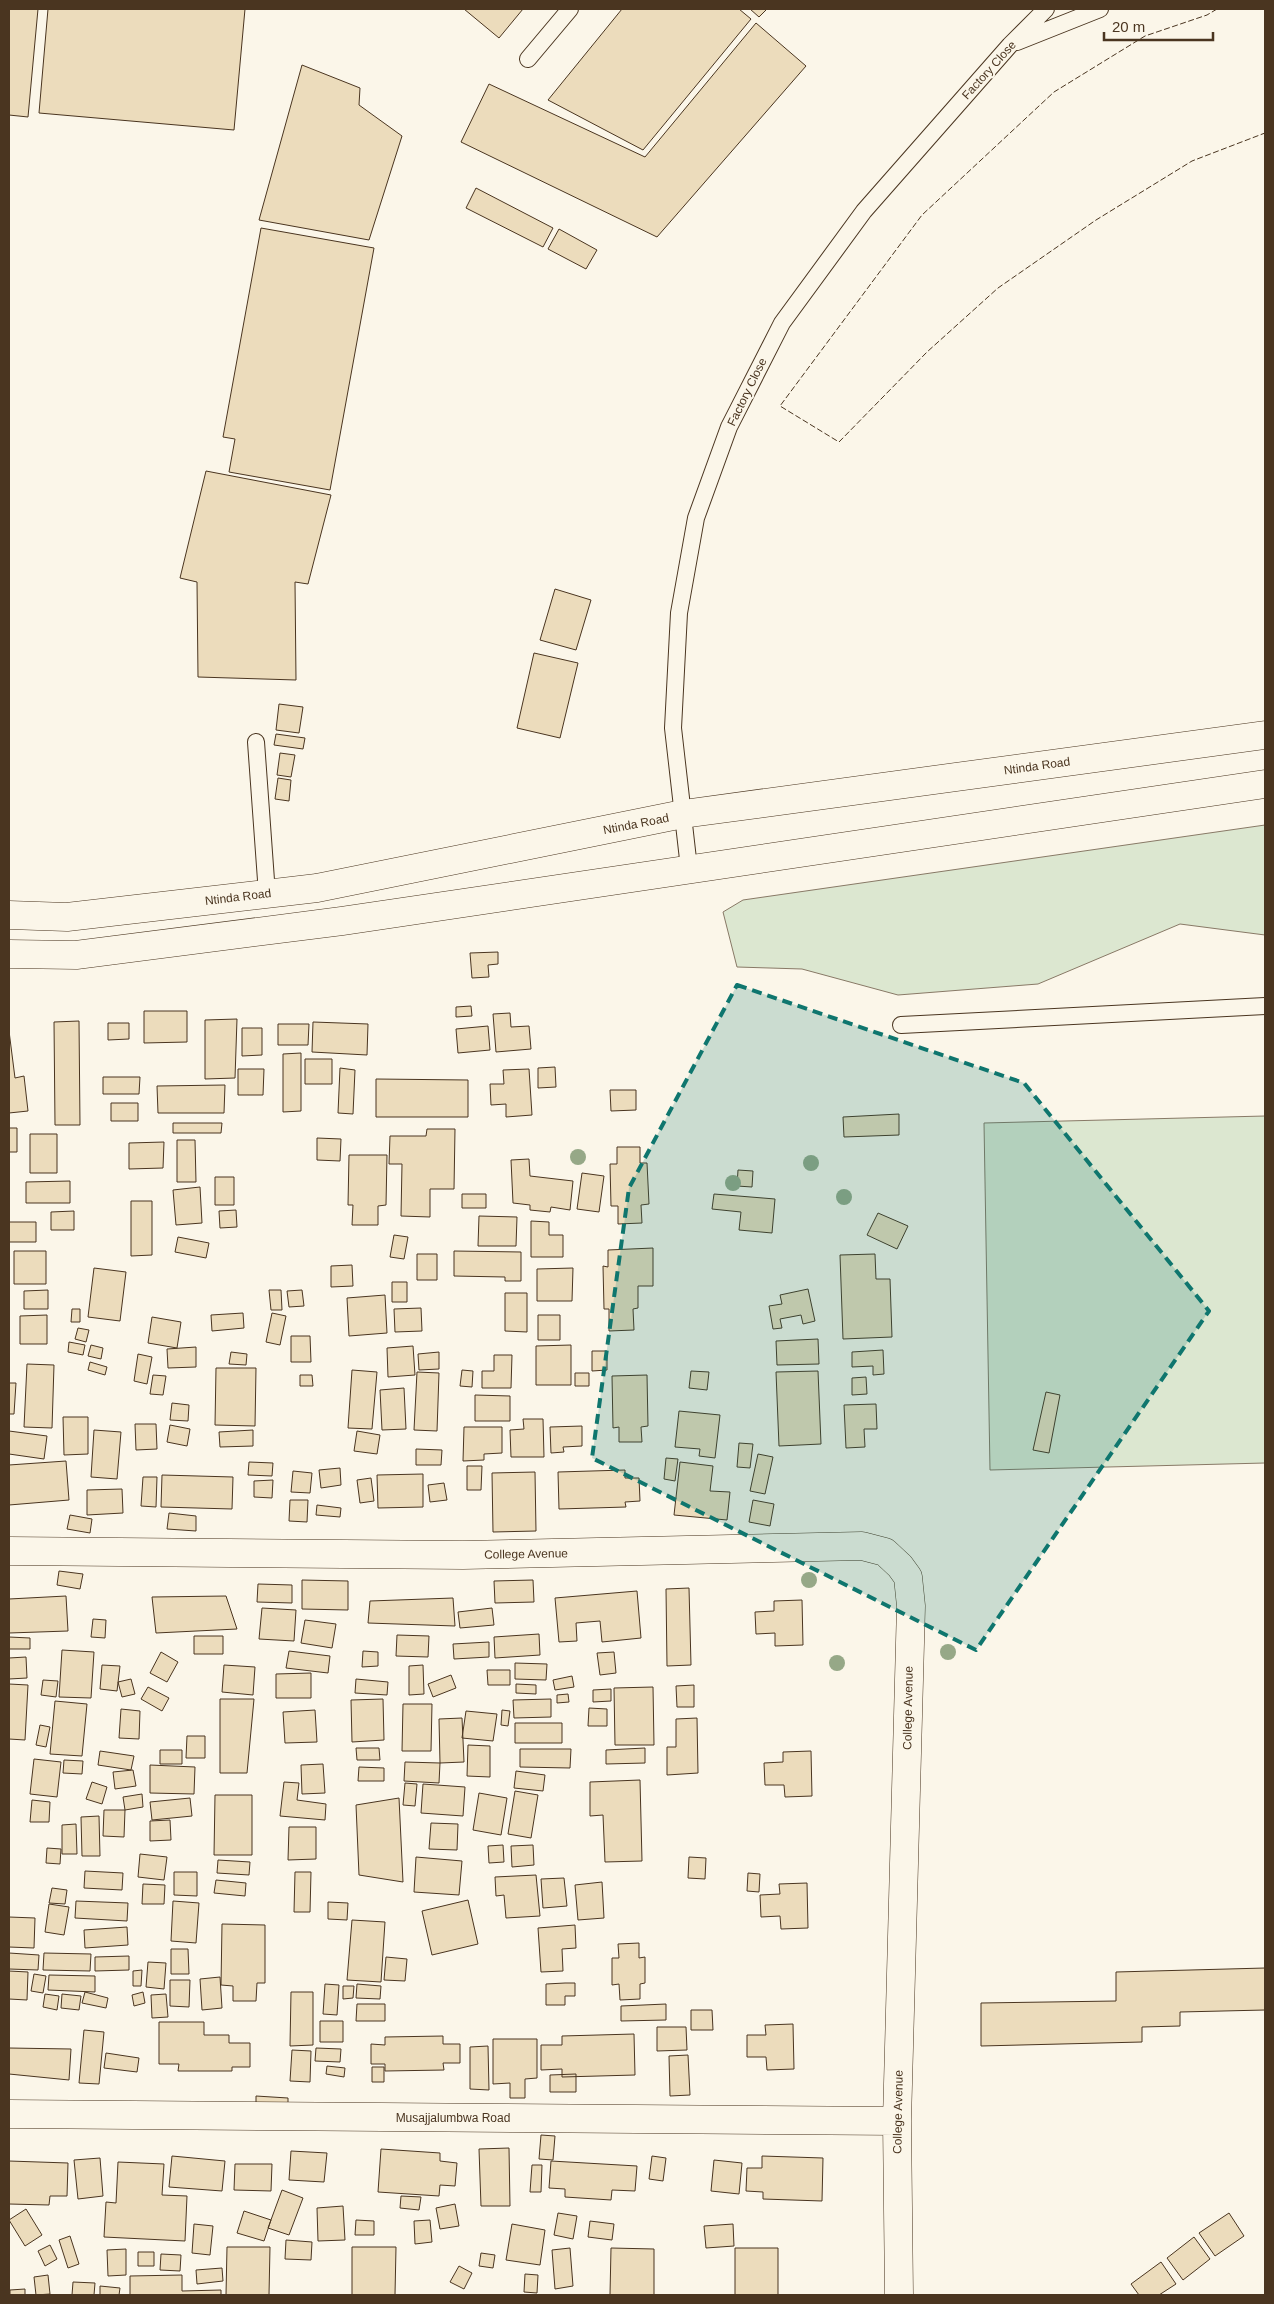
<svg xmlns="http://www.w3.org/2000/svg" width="1274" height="2304" font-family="Helvetica,sans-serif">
<rect width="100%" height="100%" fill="#fbf6e9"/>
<path fill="#dce7d0" stroke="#887966" d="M1265 825V935L1180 924 1038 984 898 995 802 969 737 967 723 912 743 900Z
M1265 1116V1463L990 1470 984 1123Z"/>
<path fill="#ecdcbc" stroke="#4a3520" d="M9 9H38L28 117 9 115Z
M48 9H245L234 130 39 113Z
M464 9H523L499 38Z
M622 9H739L751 19 643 150 548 100Z
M750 9H767L759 17Z
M756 23 806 66 657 237 461 142 489 84 645 157Z
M302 65 360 88 359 105 402 136 369 240 259 220Z
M476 188 553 228 543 247 466 208Z
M261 228 374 248 330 490 229 472 235 439 223 437Z
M559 229 597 250 586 269 548 249Z
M206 471 331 495 308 584 295 582 296 680 198 677 197 582 180 578Z
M555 589 591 600 576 650 540 640Z
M534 653 578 663 560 738 517 728Z
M279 704 303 707 299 733 276 730Z
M276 734 305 738 303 749 274 745Z
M280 753 295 755 291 777 277 775Z
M278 778 291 780 289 801 275 799Z
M498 952V964L488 965 489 977 472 978 470 953Z
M471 1006 472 1016 456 1017V1007Z
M144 1011H187V1042L144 1043Z
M510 1013 511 1027 529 1026 531 1049 496 1052 493 1014Z
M237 1019 235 1078 205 1079V1020Z
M79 1021 80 1125H55L54 1022Z
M313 1022 368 1024 367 1055 312 1052Z
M108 1023H129V1039L108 1040Z
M278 1024H309L308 1045H278Z
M488 1026 490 1050 458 1053 456 1029Z
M242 1028H262V1055L242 1056Z
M9 1031 15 1078 24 1076 28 1111 9 1113Z
M301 1053V1111L283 1112V1054Z
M305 1059H332V1084H305Z
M555 1067 556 1087 538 1088V1068Z
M340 1068 355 1070 353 1114 338 1113Z
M238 1069H264L263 1095H238Z
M529 1069 532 1115 506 1117V1104L491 1105 490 1084H504L503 1070Z
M103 1077H140L139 1094H103Z
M376 1079 468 1080V1117H376Z
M225 1085 224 1113H158L157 1086Z
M610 1090H636V1110L611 1111Z
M111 1103H138V1121H111Z
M899 1114V1135L844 1137 843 1117Z
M173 1123H222L221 1133H173Z
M9 1128H17V1152H9Z
M427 1129H455L454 1189H430V1217L401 1216 402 1164H389L390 1136H426Z
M30 1134H57V1173H30Z
M317 1138 341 1139 340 1161 317 1160Z
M177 1140H195L196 1182H177Z
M164 1142 163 1168 129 1169V1143Z
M617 1147H640V1163H647L649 1204 641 1205 642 1223 618 1224V1206H611L610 1164H617Z
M349 1155H387L386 1205 378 1206V1225H352L353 1205H348Z
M529 1159 530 1176 573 1181 570 1210 551 1207 550 1212 530 1210V1205L513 1203 511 1160Z
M738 1170 753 1171 752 1187 737 1186Z
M582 1173 604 1176 599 1212 577 1209Z
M215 1177H234V1205H215Z
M70 1181V1203H26V1182Z
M200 1187 202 1223 176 1225 173 1190Z
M462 1194H486V1208H462Z
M714 1194 775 1199 772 1233 739 1230 741 1212 712 1209Z
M131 1201H152V1255L131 1256Z
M236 1210 237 1227 220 1228 219 1211Z
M74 1211V1230H51V1212Z
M878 1213 908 1226 897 1249 867 1235Z
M479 1216 517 1217 516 1246H478Z
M531 1221 549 1222V1235H563V1257H531Z
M9 1222H36V1242H9Z
M394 1235 408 1237 404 1259 390 1257Z
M178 1237 209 1243 206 1258 175 1252Z
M653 1248V1286H638V1308L633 1309 634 1330 609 1331V1309H604L603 1266 608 1267V1250Z
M14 1251H46V1284H14Z
M454 1251 521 1252V1281H505V1277L454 1276Z
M417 1254H437V1280H417Z
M875 1254 876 1279H890L892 1337 843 1339 840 1255Z
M352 1265 353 1286 331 1287V1266Z
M94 1268 126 1272 120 1321 88 1317Z
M573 1268 572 1301H537V1269Z
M392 1282H407V1302H392Z
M808 1289 815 1321 803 1324 801 1315 780 1319 782 1328 773 1329 769 1306 782 1304 780 1295Z
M48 1290V1309H24V1291Z
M269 1290H281L282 1310H271Z
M302 1290 304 1306 289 1307 287 1291Z
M505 1293H527V1332L505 1331Z
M385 1295 387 1333 349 1336 347 1298Z
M421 1308 422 1331 395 1332 394 1309Z
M72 1309H80V1322H71Z
M243 1313 244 1328 212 1331 211 1315Z
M272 1313 286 1316 280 1345 266 1342Z
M47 1315V1344H20V1316Z
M538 1315H560V1340H538Z
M152 1317 181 1322 177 1348 148 1343Z
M78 1328 89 1330 86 1342 75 1339Z
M291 1336H310L311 1362H291Z
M818 1339 819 1364 777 1365 776 1341Z
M69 1342 85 1345 83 1355 68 1352Z
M91 1345 103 1348 101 1359 88 1356Z
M571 1345V1385H536V1346Z
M413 1346 415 1375 388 1377 387 1348Z
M196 1347V1367L168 1368 167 1349Z
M883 1350 884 1374 873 1375V1366L852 1367V1352Z
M592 1351H607V1370L592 1371Z
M231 1352 247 1354 246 1365 229 1364Z
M439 1352V1369L419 1370 418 1354Z
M138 1354 152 1357 147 1384 134 1381Z
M494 1355H512L511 1388H482V1371H494Z
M90 1362 107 1367 105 1375 88 1370Z
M27 1364 54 1365 52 1428 24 1427Z
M216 1368H256L255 1426 215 1425Z
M352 1370 377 1372 372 1429 348 1428Z
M462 1370 473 1371 472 1387 460 1386Z
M691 1371 709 1372 707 1390 689 1388Z
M818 1371 821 1444 779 1446 776 1372Z
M417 1372 439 1373 437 1431 414 1430Z
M575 1373H589V1386H575Z
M153 1375 166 1376 163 1395 150 1394Z
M300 1375H312L313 1386H300Z
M647 1375 648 1426 641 1427 642 1442H619V1427L613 1428 612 1376Z
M866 1377 867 1394 852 1395V1378Z
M9 1383H16L14 1414H9Z
M404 1388 406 1429 382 1430 380 1390Z
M1046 1392 1060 1395 1049 1453 1033 1450Z
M475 1395 510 1396V1421H475Z
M172 1403 189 1405 188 1421 170 1420Z
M876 1404 877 1429H864L865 1447 846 1448 844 1405Z
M679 1411 720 1415 715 1458 699 1456 700 1449 675 1447Z
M63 1417H88V1454L64 1455Z
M523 1419H543L544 1457H511L510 1430 524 1429Z
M135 1424H156L157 1449 136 1450Z
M170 1425 190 1429 187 1446 167 1442Z
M582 1426V1446L563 1447 564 1452 551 1453 550 1427Z
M464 1427H502V1453L484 1454V1460L463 1461Z
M94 1430 121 1432 117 1479 91 1477Z
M253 1430V1446L220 1447 219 1432Z
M9 1431 47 1436 44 1459 9 1454Z
M357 1431 380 1435 377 1454 354 1451Z
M739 1443 753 1444 750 1468 737 1467Z
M416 1449 442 1450 441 1465H416Z
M758 1454 773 1457 765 1494 750 1491Z
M666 1458 678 1459 675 1481 664 1479Z
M66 1461 69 1500 9 1505V1465Z
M249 1462 273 1463 272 1476 248 1475Z
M680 1462 713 1466 710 1491 730 1492 727 1520 674 1515Z
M467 1466H482L481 1490H467Z
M340 1468 341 1485 321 1488 319 1470Z
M625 1470V1478H639L640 1501 625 1502 626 1507 559 1509 558 1472Z
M293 1471 312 1473 310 1493 291 1492Z
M535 1472 536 1531 493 1532 492 1473Z
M423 1474V1507L378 1508 377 1475Z
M162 1475 233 1477 232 1509 161 1507Z
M143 1477H157L156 1507 141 1506Z
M371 1478 374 1501 360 1503 357 1480Z
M273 1480 272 1498 254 1497V1481Z
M444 1483 447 1500 430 1502 428 1485Z
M122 1489 123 1513 87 1515V1490Z
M290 1500H308L307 1522 289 1521Z
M753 1500 774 1504 770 1526 749 1522Z
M317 1505 341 1508 340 1517 316 1515Z
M169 1513 196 1516V1531L167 1529Z
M70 1515 92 1519 90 1533 67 1529Z
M59 1571 83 1574 80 1589 57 1585Z
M302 1580 348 1581V1610L302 1609Z
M533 1580 534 1602 495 1603 494 1581Z
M258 1584 292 1585V1603L257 1602Z
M689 1588 691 1665 667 1666 666 1589Z
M637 1591 641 1638 602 1642 600 1621 576 1623 577 1641 559 1642 555 1598Z
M66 1596 68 1631 9 1633V1599Z
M226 1596 237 1629 156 1633 152 1597Z
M453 1598 455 1626 368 1623 370 1601Z
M802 1600 803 1645 775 1646V1633L756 1634 755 1612 774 1611V1601Z
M262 1608 296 1610 294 1641 259 1639Z
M492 1608 494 1625 460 1628 458 1612Z
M93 1619 106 1620 105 1638 91 1637Z
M305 1620 336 1624 332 1648 301 1643Z
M539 1634 540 1655 495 1658 494 1637Z
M397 1635 429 1636 428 1657 396 1656Z
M194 1636H223V1654H194Z
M9 1637 30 1638V1649H9Z
M489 1642V1657L454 1659 453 1644Z
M62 1650 94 1652 91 1698 59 1697Z
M289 1651 330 1656 328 1673 286 1668Z
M363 1651 378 1652V1666L362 1667Z
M161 1652 178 1662 167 1682 150 1673Z
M614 1652 616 1673 600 1675 597 1653Z
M26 1657 27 1678 9 1679V1658Z
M515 1663 547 1664 546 1680 515 1679Z
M102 1665 120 1666 117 1691 100 1689Z
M224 1665 255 1667 253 1695 222 1692Z
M423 1665 424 1694 409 1695V1666Z
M487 1670H510V1685H488Z
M311 1673V1698H276V1674Z
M451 1675 456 1688 433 1697 428 1684Z
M572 1676 574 1687 555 1690 553 1680Z
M131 1679 135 1694 122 1697 118 1682Z
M356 1679 388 1682 387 1695 355 1693Z
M43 1680 58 1681 56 1697 41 1695Z
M9 1684 28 1685 25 1740 9 1739Z
M516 1684 536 1685V1694L516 1693Z
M694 1685V1707H677L676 1686Z
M148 1687 169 1698 162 1711 141 1699Z
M653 1687 654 1745H615L614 1688Z
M611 1689V1701L593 1702V1690Z
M568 1694 569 1702 557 1703V1695Z
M220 1699H254L247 1773H220Z
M383 1699 384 1740 352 1742 351 1700Z
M551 1699V1717L514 1718 513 1700Z
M55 1701 87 1704 82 1756 50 1754Z
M403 1704H432L431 1751H402Z
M589 1708 607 1709V1726H588Z
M121 1709 140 1711 139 1739 119 1738Z
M315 1710 317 1742 285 1743 283 1712Z
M502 1710 510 1711 508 1726 501 1725Z
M466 1711 497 1714 493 1741 462 1738Z
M462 1718 464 1762 440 1763 439 1719Z
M697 1718 698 1773 667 1775V1747H676V1719Z
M515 1723H562V1743H515Z
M40 1725 50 1727 46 1747 36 1745Z
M187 1736H205V1758H186Z
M468 1745 490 1746V1777L467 1776Z
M356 1748H379L380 1760H357Z
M645 1748V1763L606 1764V1750Z
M520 1749H571L570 1768 520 1767Z
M160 1750H182V1764H160Z
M100 1751 134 1756 131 1770 98 1765Z
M811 1751 812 1796 785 1797 784 1785H765L764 1763 783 1762V1752Z
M34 1759 61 1762 57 1797 30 1794Z
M64 1760 83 1761 82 1774 63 1773Z
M405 1762 440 1763 439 1783 404 1781Z
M323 1764 325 1793 302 1794 301 1765Z
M150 1765 195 1767 194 1794 150 1793Z
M359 1767 384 1768V1781H358Z
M133 1770 136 1786 115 1789 113 1772Z
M516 1771 545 1775 543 1791 514 1788Z
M640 1780 642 1861 605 1862 603 1815 590 1816V1782Z
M92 1782 107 1787 102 1804 86 1799Z
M284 1782 299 1783 297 1800 326 1804 325 1820 280 1816Z
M405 1783 417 1784 415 1806 403 1805Z
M423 1784 465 1787 463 1816 421 1813Z
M515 1791 538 1795 531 1838 508 1834Z
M479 1793 507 1798 501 1835 473 1830Z
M142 1794 143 1807 125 1810 123 1797Z
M215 1795H252V1855H214Z
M190 1798 192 1816 152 1820 150 1802Z
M399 1798 403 1882 359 1875 356 1805Z
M32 1800 50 1802 49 1822H30Z
M104 1810H125L124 1837 103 1836Z
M99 1816 100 1856H82L81 1817Z
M170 1820 171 1840 150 1841V1821Z
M431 1823 458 1824 457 1850 429 1849Z
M76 1824 77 1854H62V1825Z
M289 1827H316V1859L288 1860Z
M503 1845 504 1862 489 1863 488 1846Z
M533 1845 534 1865 512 1867 511 1846Z
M47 1848 61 1849 60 1864 46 1863Z
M140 1854 167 1857 164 1880 138 1877Z
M416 1857 462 1861 459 1895 414 1892Z
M689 1857 706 1858 705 1879 688 1878Z
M218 1860 250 1862 249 1875 217 1873Z
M85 1871 123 1873 122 1890 84 1888Z
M174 1872H197V1896L174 1895Z
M295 1872H311L310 1912H294Z
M748 1873 760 1874 759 1892 747 1891Z
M536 1875 540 1916 506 1918 504 1895 496 1896 495 1877Z
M564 1878 567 1906 543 1908 541 1879Z
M216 1880 246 1883 245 1896 214 1893Z
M602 1882 604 1918 578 1920 575 1885Z
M807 1883 808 1928 781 1929 780 1916 761 1917 760 1895 780 1894 779 1884Z
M143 1884 165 1885 164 1904H142Z
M52 1888 67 1890 65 1904 49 1903Z
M468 1900 478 1944 432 1955 422 1911Z
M76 1901 128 1903 127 1921 75 1918Z
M173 1901 199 1903 196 1943 171 1941Z
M328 1902 348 1903 347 1920 328 1919Z
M49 1904 69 1907 64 1935 45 1932Z
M9 1917 35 1918 34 1948 9 1947Z
M352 1920 385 1922 381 1982 347 1980Z
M222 1924 265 1925V1983H257L256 2001H233V1986L221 1985Z
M575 1925 576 1948 562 1949 563 1971 541 1972 538 1928Z
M127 1927 128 1945 85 1948 84 1930Z
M639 1943V1958L645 1957V1983L640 1984V1999L620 2000 619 1984 612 1985V1958H619L618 1944Z
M171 1949H188L189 1974H171Z
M9 1953 39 1955 38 1970 9 1969Z
M44 1953 91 1954 90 1971 43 1970Z
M129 1956V1970L95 1971V1957Z
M386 1957 407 1959 405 1981 384 1980Z
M148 1962 166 1963 164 1989 146 1987Z
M1265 1968V2010L1180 2012V2026L1142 2027V2042L981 2046V2003L1116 2001V1972Z
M142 1970 141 1986H133V1971Z
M9 1971 28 1972 27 2000 9 1999Z
M34 1974 46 1976 43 1993 31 1991Z
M49 1975 95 1976V1992L48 1990Z
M220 1977 222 2008 202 2010 200 1979Z
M170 1980H190L189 2007 170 2006Z
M565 1983H575V1996H565V2005H546V1984Z
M325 1984 339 1985 337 2015 323 2014Z
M357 1984 381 1986 380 1999 356 1998Z
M343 1986H354L353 1998 343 1999Z
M85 1992 108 1998 106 2008 82 2003Z
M143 1992 145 2003 134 2006 132 1995Z
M291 1992H313V2045L290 2046Z
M45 1994 59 1996 57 2010 43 2007Z
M62 1994 81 1996 79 2010 61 2008Z
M166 1994 168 2017 152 2018 151 1995Z
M357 2004H385V2021H356Z
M666 2004V2020L621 2021V2006Z
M691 2010H712L713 2030H691Z
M320 2021H343V2042H320Z
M159 2022H204V2035H229V2043H250V2067H232V2071H178L179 2064H159Z
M793 2024 794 2069 767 2070 766 2057H747V2035H766L765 2025Z
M657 2027H686L687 2050 657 2051Z
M84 2030 104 2032 99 2084 79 2083Z
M634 2034 635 2075 562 2077V2069L541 2070V2045H562V2036Z
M443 2036V2044H460V2063H443L444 2070 385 2071V2064H371V2044L385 2045V2037Z
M493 2039H537V2078L525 2079V2098H510V2083L493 2084Z
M488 2046 489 2090 470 2089V2047Z
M9 2048 71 2049 69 2080 9 2074Z
M316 2048 341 2049 340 2062 315 2061Z
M292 2050 311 2051 310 2082 290 2081Z
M106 2053 139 2058 137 2072 104 2068Z
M688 2055 690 2095 670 2096 669 2056Z
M327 2066 345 2068 344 2077 326 2074Z
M372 2067H384V2082H372Z
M576 2074V2092H550V2075Z
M256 2096 288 2098V2113L256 2111Z
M541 2135 555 2136 553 2160 539 2159Z
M509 2148 510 2206H481L479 2149Z
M381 2149 440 2153V2161L457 2163 455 2186 440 2185 439 2196 378 2192Z
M291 2151 327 2153 324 2182 289 2180Z
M172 2156 225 2161 222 2191 169 2187Z
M652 2156 666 2158 663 2181 649 2179Z
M762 2156 823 2158 822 2201 763 2199V2192L746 2191 747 2168H762Z
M100 2158 103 2196 78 2199 74 2160Z
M714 2160 742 2163 739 2194 711 2191Z
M9 2161 68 2163 67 2196H50L49 2205 9 2204Z
M551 2161 637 2166 635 2191 612 2190 611 2200 565 2197V2189L549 2188Z
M118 2162 164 2164 162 2195 187 2196 185 2241 104 2237 106 2202 116 2203Z
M235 2164H272L271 2191 234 2190Z
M532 2165H542L541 2192H530Z
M282 2190 303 2198 289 2235 268 2228Z
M401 2196 421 2197 419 2210 400 2208Z
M455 2204 459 2226 440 2229 436 2208Z
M343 2206 345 2240 318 2241 317 2208Z
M26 2209 42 2235 25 2246 9 2220Z
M244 2211 271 2220 264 2241 237 2233Z
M558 2213 577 2216 573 2239 554 2235Z
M1229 2213 1244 2236 1215 2256 1199 2233Z
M356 2220 374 2221V2235H355Z
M430 2220 432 2242 415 2244 414 2221Z
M590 2221 614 2224 612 2240 588 2237Z
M194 2224 213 2226 210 2255 192 2253Z
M512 2224 545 2230 540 2265 506 2260Z
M733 2224 734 2246 706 2248 704 2226Z
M70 2236 79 2264 68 2268 59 2240Z
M1194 2237 1210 2259 1183 2280 1167 2258Z
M286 2240 312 2242 311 2260 285 2259Z
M50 2245 57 2259 45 2266 38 2251Z
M227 2247H270L269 2295H226Z
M352 2247H396L395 2295H352Z
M570 2248 573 2286 555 2289 552 2250Z
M611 2248 654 2249V2295H610Z
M735 2248H778V2295H735Z
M126 2249V2275L108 2276 107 2250Z
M138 2252H154V2266H138Z
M481 2253 495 2255 493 2268 479 2266Z
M161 2254 181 2255 180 2271 160 2270Z
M1161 2262 1176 2284 1159 2295H1139L1131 2284Z
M459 2266 472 2273 464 2289 450 2282Z
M222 2268 223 2281 197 2284 196 2270Z
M525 2274 538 2275 537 2293 524 2292Z
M48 2275 50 2294 36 2295 34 2277Z
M182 2275V2291L221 2290V2295H130V2276Z
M73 2282 95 2283 94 2295H72Z
M100 2286 120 2288 119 2295H100Z
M25 2289V2295H10V2290Z"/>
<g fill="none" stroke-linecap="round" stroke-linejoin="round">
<g stroke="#4a3520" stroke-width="18">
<path id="lane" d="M1017 42 1100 9
M528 59 570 9
M256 742 267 894
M689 868 673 728 679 613 696 518 729 427 782 323 864 211 1010 45 1046 9
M901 1025 1265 1006"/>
</g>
<g stroke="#4a3520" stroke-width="29">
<path id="street" d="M9 1551 463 1555 862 1546 885 1552 900 1566 908 1577 911 1606 897 2121 899 2295
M9 2114 897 2121"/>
</g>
<g stroke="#4a3520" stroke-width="29">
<path id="secondary" d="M9 915 67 917 317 888 683 814 1265 735
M9 954 76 955 342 921 1265 784"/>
</g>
<use href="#lane" stroke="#fbf6e9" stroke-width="16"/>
<use href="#street" stroke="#fbf6e9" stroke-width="28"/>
<use href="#secondary" stroke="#fbf6e9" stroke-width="28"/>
<path stroke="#4a3520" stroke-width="1" stroke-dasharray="6 2.5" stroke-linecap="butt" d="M1217 9 1207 15 1145 36 1054 92 922 215 780 406 839 442 927 352 998 288 1096 220 1192 161 1265 133"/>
</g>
<g fill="#96a887">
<circle cx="578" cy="1157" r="8"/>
<circle cx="811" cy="1163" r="8"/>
<circle cx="733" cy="1183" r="8"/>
<circle cx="844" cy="1197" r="8"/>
<circle cx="809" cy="1580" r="8"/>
<circle cx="948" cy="1652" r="8"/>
<circle cx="837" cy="1663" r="8"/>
</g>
<path fill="#0f766e" fill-opacity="0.2" stroke="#0f766e" stroke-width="4" stroke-dasharray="10 6" stroke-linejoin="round" d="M737 985 1024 1083 1209 1311 976 1650 592 1458 629 1188Z"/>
<g text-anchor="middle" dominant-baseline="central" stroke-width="4" stroke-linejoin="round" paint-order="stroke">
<g font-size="12" fill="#4a3520" stroke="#fbf6e9">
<text transform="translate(989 70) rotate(-48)">Factory Close</text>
<text transform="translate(747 392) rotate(-64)">Factory Close</text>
<text transform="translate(1037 766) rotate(-8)">Ntinda Road</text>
<text transform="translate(636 824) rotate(-11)">Ntinda Road</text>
<text transform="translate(238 897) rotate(-7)">Ntinda Road</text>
<text transform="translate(526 1554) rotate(-1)">College Avenue</text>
<text transform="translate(908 1708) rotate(-89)">College Avenue</text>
<text transform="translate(898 2112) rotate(-89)">College Avenue</text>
<text x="453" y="2118">Musajjalumbwa Road</text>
</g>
</g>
<rect width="1274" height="2304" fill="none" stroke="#4a3520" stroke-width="20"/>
<path d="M1104 32v8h109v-8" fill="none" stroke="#4a3520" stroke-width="2.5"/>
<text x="1112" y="32" font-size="15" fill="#4a3520" stroke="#fbf6e9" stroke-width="4" paint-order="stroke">20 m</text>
</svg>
